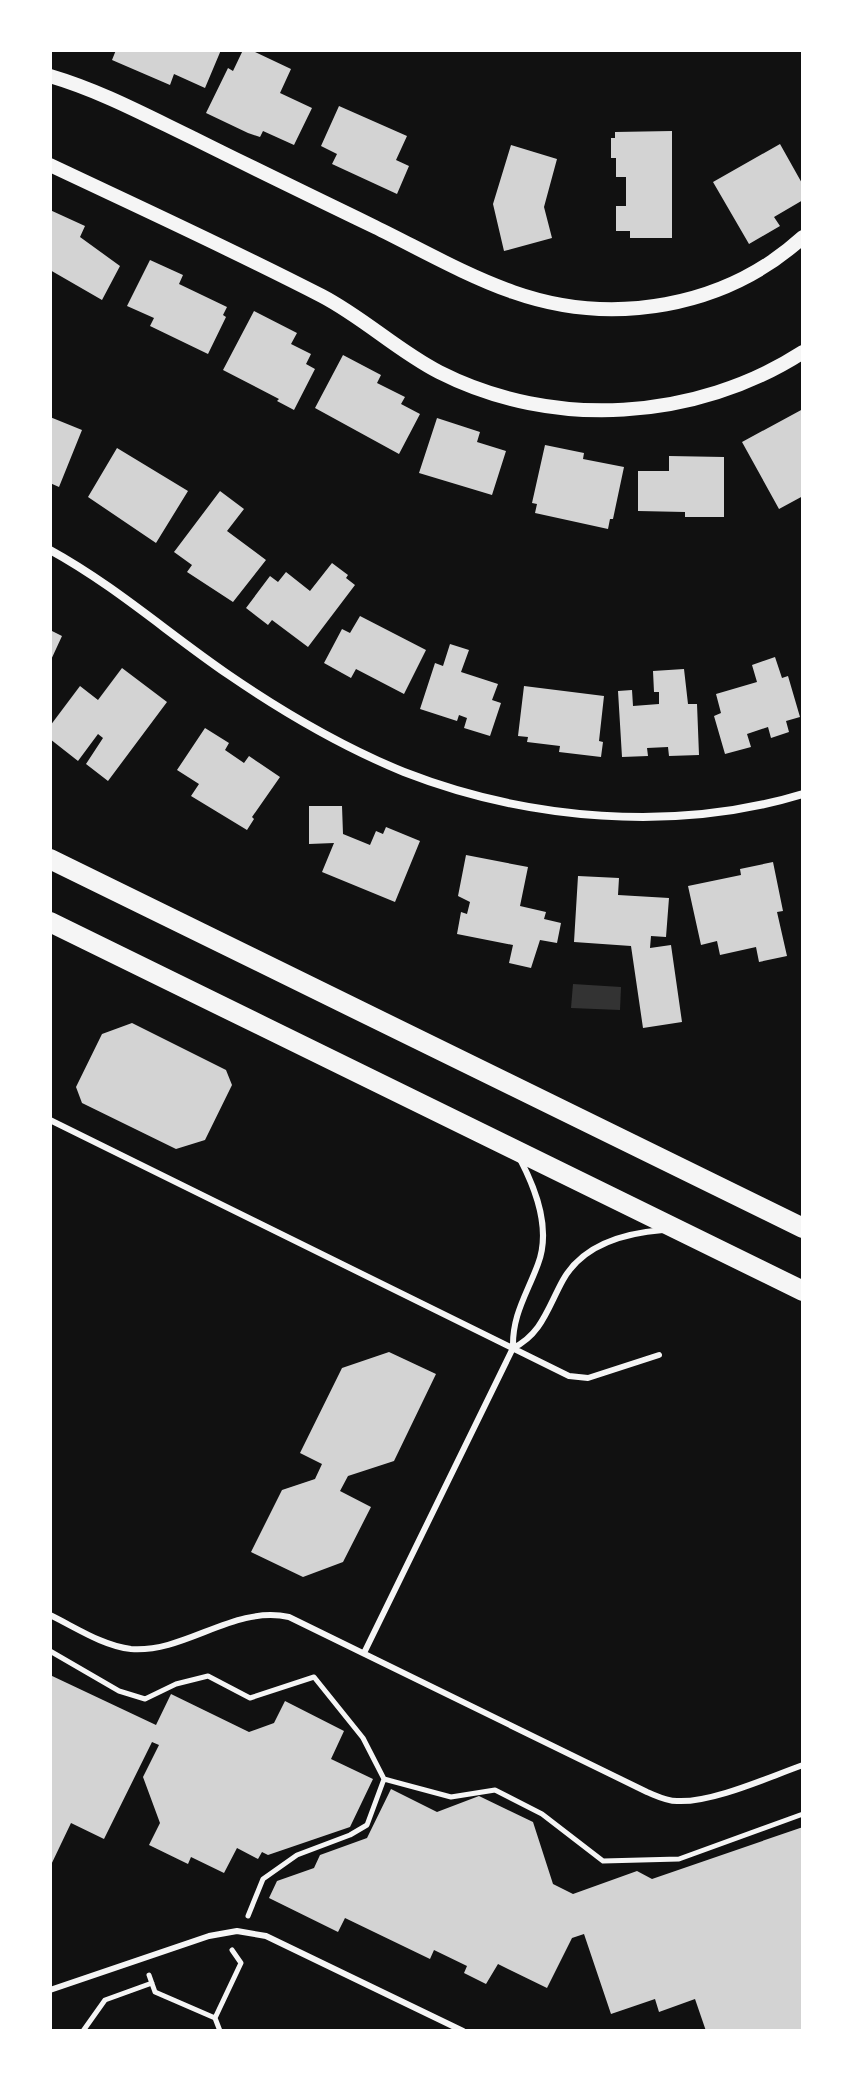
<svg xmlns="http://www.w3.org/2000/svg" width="853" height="2081" font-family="'Alegreya Sans',sans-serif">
<rect width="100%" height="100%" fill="#111"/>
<path fill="#333" d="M573 984 621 987 620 1010 571 1008Z"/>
<path fill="#d3d3d3" d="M116 50H221L205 88 174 74 170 85 112 60Z
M243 50H251L291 69 280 93 312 108 294 145 263 131 260 137 248 133 206 113 228 68 233 71Z
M339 106 407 136 396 160 409 166 397 194 332 164 337 154 321 146Z
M672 131V238H630V231H616V206H626V177H616V158H611V138H615V132Z
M780 144 803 185V200L774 217 780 226 749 244 713 182Z
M511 145 557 159 544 207 552 238 504 251 493 204Z
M50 210 85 226 80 237 120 266 102 300 50 270Z
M150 260 183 275 179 284 227 307 223 315 226 317 208 354 150 326 154 318 127 306Z
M254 311 297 333 291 344 311 354 306 364 315 369 294 410 277 401 279 399 223 370Z
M343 355 381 375 377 383 405 397 401 404 420 414 399 454 315 408Z
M803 409V496L779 509 742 442Z
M50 417 82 430 59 487 50 483Z
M437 418 480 432 477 442 506 451 492 495 419 473Z
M545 445 584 453 583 459 624 467 613 519H610L608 529 535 513 537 504 532 503Z
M117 448 188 491 156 543 88 497Z
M669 456 724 457V517H685V512L638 511V471H669Z
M220 491 244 509 227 531 266 560 233 602 187 572 192 565 174 552Z
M332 563 348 575 346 578 355 585 308 647 272 620 268 625 246 608 270 576 278 582 286 572 310 591Z
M360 616 426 650 404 694 356 669 351 678 324 663 342 629 350 633Z
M50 630 62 636 50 662Z
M450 644 469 650 461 672 498 684 492 700 501 703 490 736 464 728 467 718 459 715 457 721 420 709 435 663 443 666Z
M775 657 782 678 788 676 800 717 786 721 789 732 771 738 768 727 747 734 751 747 725 754 714 716 721 713 716 694 757 682 752 665Z
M122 668 167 702 108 781 86 764 103 738 98 734 78 761 50 739V726L80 686 98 700Z
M684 669 688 704H697L699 755 669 756 668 747 647 748 648 756 622 757 618 691 632 690 633 706 659 704V692H654L653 671Z
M524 686 604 696 599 741 603 742 601 757 559 752 560 746 527 742 528 737 518 736Z
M205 728 229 743 225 750 244 763 249 756 280 777 252 817 254 819 247 830 191 796 199 784 177 770Z
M309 806H342L343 834 370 845 376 831 383 834 386 827 420 841 395 902 322 872 334 843 309 844Z
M466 855 528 867 520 906 546 912 544 919 561 923 557 943 540 940 531 968 509 963 513 945 457 934 461 912 467 914 470 902 458 896Z
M773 862 783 911 777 912 787 956 759 962 756 947 720 955 717 941 701 945 688 886 741 875 740 869Z
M578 876 619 878 618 895 669 898 666 937 651 936 650 948 671 945 682 1022 643 1028 631 946 574 942Z
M132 1023 226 1070 232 1085 205 1140 176 1149 82 1103 76 1087 102 1034Z
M389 1352 436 1374 394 1461 348 1476 340 1491 371 1507 343 1562 303 1577 251 1552 282 1490 315 1479 322 1464 300 1453 342 1368Z
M50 1675 156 1725 171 1694 249 1732 274 1723 285 1701 344 1731 331 1759 373 1779 350 1827 268 1855 262 1852 258 1859 237 1848 224 1873 191 1857 188 1864 149 1845 160 1823 143 1777 159 1745 152 1742 104 1839 71 1823 50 1867Z
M391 1789 437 1812 479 1796 533 1822 553 1884 573 1894 637 1871 652 1879 803 1827V2031H706L695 1999 659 2012 655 1999 611 2014 584 1934 572 1938 547 1988 498 1964 486 1984 464 1973 467 1966 434 1950 430 1959 345 1918 338 1932 269 1898 277 1881 314 1868 320 1855 367 1838Z"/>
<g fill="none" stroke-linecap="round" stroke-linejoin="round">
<path stroke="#f5f5f5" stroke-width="5" d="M50 1651 119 1691 145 1699 176 1684 208 1676 250 1698 314 1677 363 1738 384 1779 367 1825 350 1835 297 1855 263 1879 248 1916
M384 1779 451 1797 495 1790 542 1814 603 1861 679 1859 803 1814
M149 1975 155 1992 215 2018
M83 2031 105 2000 152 1983
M220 2031 215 2018 241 1963 232 1950"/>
<path stroke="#f5f5f5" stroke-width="6" d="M50 1120 569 1376 588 1378 659 1355
M513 1348C542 1334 548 1307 563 1280 583 1244 625 1233 663 1230
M50 1615C75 1627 103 1646 131 1649 186 1653 233 1605 289 1617L647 1792C657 1796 666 1801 677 1801 712 1803 769 1777 803 1765
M364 1653 513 1348C512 1315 527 1294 538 1264 551 1230 537 1192 521 1161
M50 1990 209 1936 237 1931 266 1936 463 2031"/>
<path stroke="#f5f5f5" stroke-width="8" d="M50 550C114 585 169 634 229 675 283 712 343 747 404 772 527 820 675 833 803 794"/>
<path stroke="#f5f5f5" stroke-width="14" d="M50 76C101 91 147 116 195 139 255 169 315 198 375 227 420 249 465 275 513 292 612 327 725 308 803 237
M50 165C141 208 233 250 322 296 364 318 398 351 439 372 553 430 696 421 803 352"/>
<path stroke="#f5f5f5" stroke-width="20" d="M50 859 803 1228
M50 922 803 1291"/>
</g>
<rect width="853" height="2081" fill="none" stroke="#ffffff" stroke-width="104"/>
</svg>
